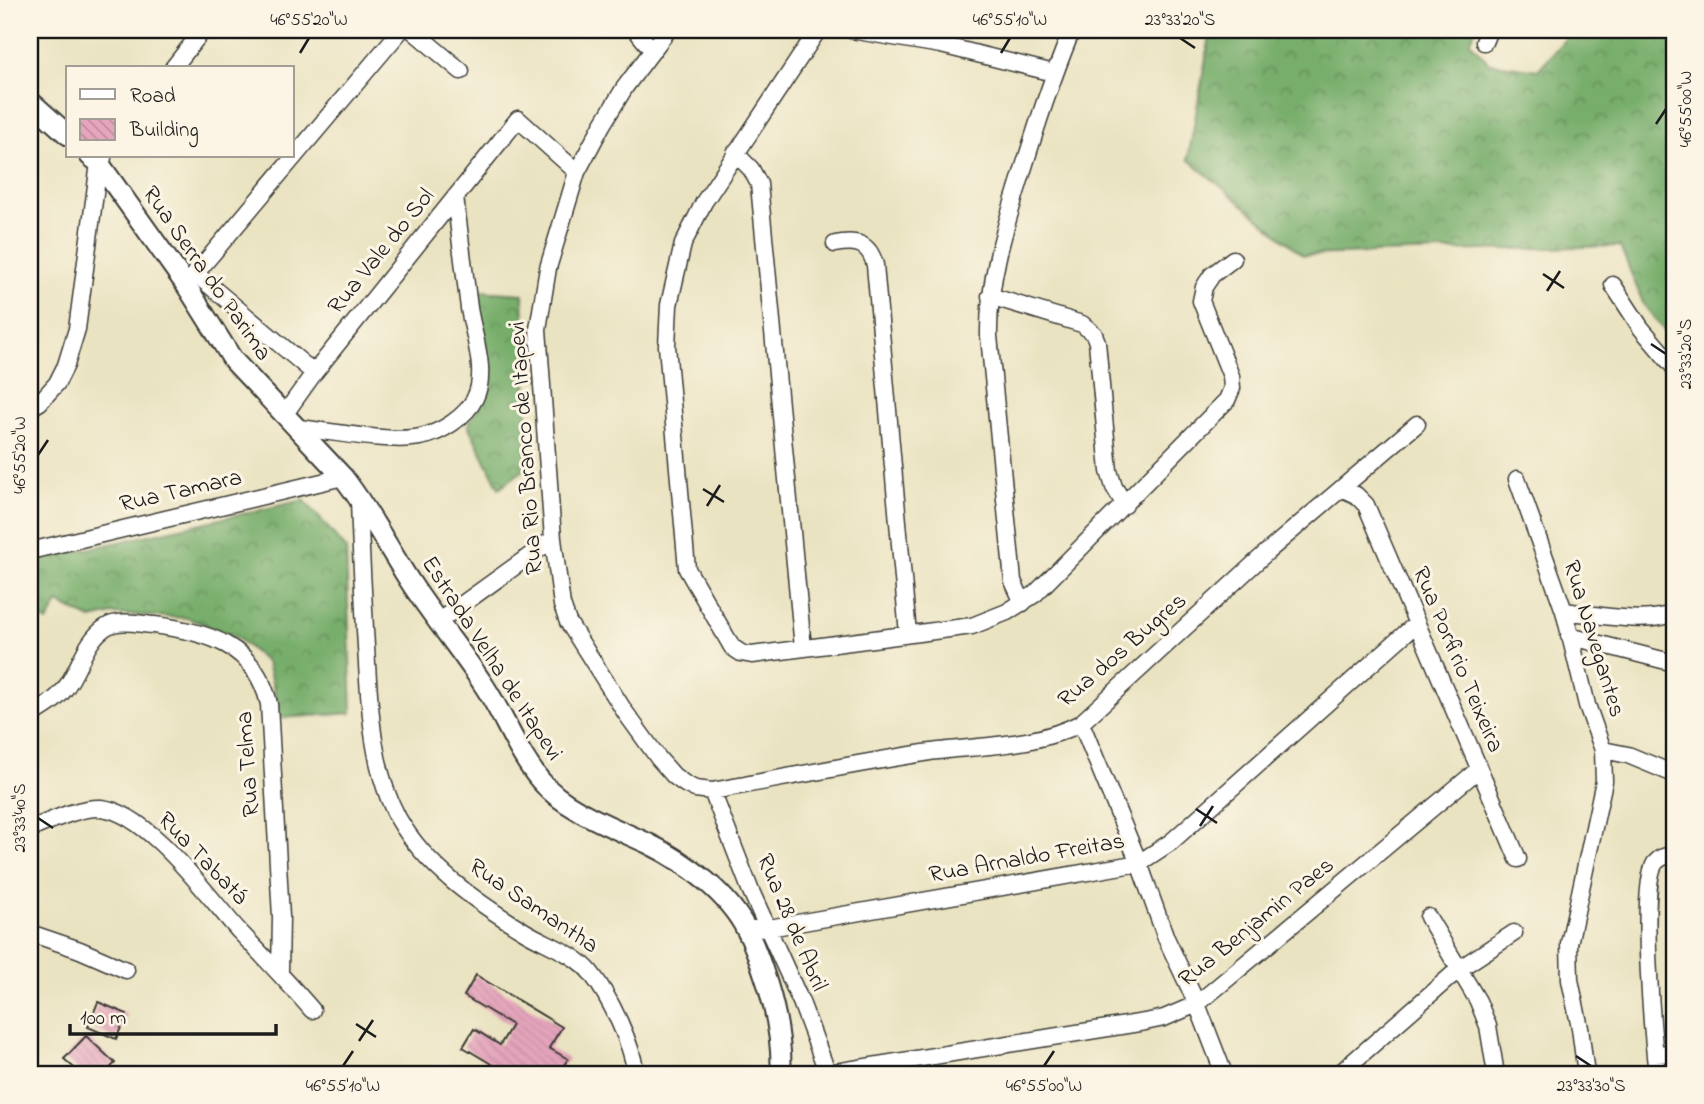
<svg xmlns="http://www.w3.org/2000/svg" width="1704" height="1104" font-family="'Indie Flower',sans-serif">
<defs>
<pattern id="forest-crowns" width="20" height="18" patternUnits="userSpaceOnUse" patternTransform="scale(1.75)"><rect width="20" height="18" fill="#78ae6c"/><path d="M2 6a3 3 0 1 1 6 0M12 15a3 3 0 1 1 6 0" fill="none" stroke="#628d58"/></pattern>
<pattern id="building-back-hatch" width="6" height="6" patternUnits="userSpaceOnUse" patternTransform="scale(1.75)"><rect width="6" height="6" fill="#e5a5bc"/><path d="M-1 5l2 2M0 0l6 6M5-1l2 2" fill="none" stroke="#c48da1"/></pattern>
</defs>
<rect width="100%" height="100%" fill="#fcf5e5"/>
<filter id="ink" filterUnits="userSpaceOnUse"><feTurbulence type="fractalNoise" baseFrequency=".0143" numOctaves="2"/><feDisplacementMap in="SourceGraphic" scale="14" xChannelSelector="R" yChannelSelector="G"/><feConvolveMatrix kernelMatrix="1 2 1 2 8 2 1 2 1" color-interpolation-filters="sRGB"/></filter>
<filter id="wash" filterUnits="userSpaceOnUse"><feTurbulence type="fractalNoise" baseFrequency=".00686" numOctaves="4" result="noise"/><feDisplacementMap in="SourceGraphic" scale="28" xChannelSelector="R" yChannelSelector="G"/><feGaussianBlur stdDeviation="1.57" result="paint"/><feColorMatrix in="noise" values="0 0 0 0 0 0 0 0 0 0 0 0 0 0 0 0 0 1.4 0 .05"/><feComposite in="paint" operator="in"/></filter>
<g filter="url(#wash)">
<rect width="100%" height="100%" fill="#eae3c1"/>
<path fill="url(#forest-crowns)" stroke="#4a6544" stroke-width="2" d="M1211 30H1475L1470 42 1489 63 1538 70 1573 30H1674V343L1644 305 1620 246 1303 255 1188 159Z
M477 291 523 294 529 466 499 488 468 425 489 389Z
M304 500 346 549 352 713 281 718 267 663 235 636 187 618 113 614 91 619 58 603 47 622 30 612V562Z"/>
<g id="blocks">
<path fill="url(#building-back-hatch)" d="M476 975 562 1027 549 1048 568 1059 558 1074H508L463 1047 474 1029 500 1045 512 1025 464 996Z
M98 1002 127 1014 116 1039 88 1027Z
M86 1036 115 1063 105 1074H81L64 1059Z"/>
</g>
</g>
<g filter="url(#ink)">
<use href="#blocks" fill-opacity="0" stroke="#3b3a35" stroke-width="2"/>
<g fill="none" stroke-linecap="round" stroke-linejoin="round">
<g stroke="#3b3a35" stroke-width="19">
<path id="minor" d="M412 30 461 71
M636 30 652 50
M668 30 625 87 602 125 577 172 548 268 538 329 553 539 562 605 568 622 625 712 659 759 674 776 685 784 695 789 712 791C783 778 853 764 924 753 975 745 1034 748 1081 723L1267 552 1417 424
M818 30 704 202 683 244 669 305 667 346 687 569 732 647 741 653 752 655 972 626 1007 612 1035 594 1227 400 1232 388 1231 376 1201 301 1204 287 1212 275 1233 259
M851 30 941 45 1054 73
M1484 42 1489 30
M173 68 203 30
M735 153 751 169 759 184 803 648
M835 244C855 240 869 242 875 265L908 634
M196 274 314 373
M186 285 401 30
M1613 285 1641 328 1674 367
M990 296 1082 324 1094 334 1097 342 1109 471 1114 487 1125 505
M30 408 40 402 57 383 66 365 77 329 99 163 103 158
M284 415 314 373 518 119 577 172
M298 428C329 431 391 443 420 437 441 433 466 417 475 398 488 372 473 335 469 308 464 271 460 234 455 197
M1517 479 1564 611 1587 705 1603 750 1604 781 1569 944 1570 980 1580 1028 1586 1074
M1343 489 1356 495 1366 505 1518 859
M359 497C360 542 363 586 365 630 369 690 369 765 398 818 426 867 476 902 524 931 545 944 575 953 591 973 610 997 632 1044 636 1074
M30 551 343 477
M1023 603 1013 581 989 336C988 282 1003 234 1019 183 1035 131 1051 80 1072 30
M1564 611C1591 614 1653 626 1674 612
M439 621 553 539
M1569 636 1674 663
M30 715C42 710 56 700 64 690 80 670 84 641 106 627 119 619 139 624 154 625 207 632 255 644 269 704L281 917 280 973
M1081 723 1139 863 1166 938 1197 1004 1224 1074
M1603 750 1628 755 1674 774
M712 791 750 889 801 1002 828 1074
M30 829C51 821 78 807 101 808 148 812 209 898 239 931 264 957 288 982 312 1010
M1428 917 1478 1001 1488 1026 1496 1074
M746 929 769 928 1139 863 1171 842 1417 623
M30 933 80 950 126 970
M1655 1054 1674 1053
M823 1074 1145 1022 1164 1018 1197 1004 1479 769
M1339 1074 1459 969 1514 933
M1657 1074C1653 1040 1639 887 1655 863 1660 857 1667 855 1674 856"/>
</g>
<g stroke="#3b3a35" stroke-width="23">
<path id="tertiary" d="M30 101 68 135
M90 156 99 163 186 285 233 360 343 477C369 510 387 546 409 580 432 616 460 649 483 684 504 715 516 751 540 780 564 810 615 828 649 844 686 862 729 894 747 931 756 948 762 967 768 986 777 1016 782 1043 781 1074"/>
</g>
<use href="#minor" stroke="#fff" stroke-width="16"/>
<use href="#tertiary" stroke="#fff" stroke-width="19"/>
</g>
</g>
<path fill="none" stroke="#1c1c1c" stroke-width="2.5" d="M1180 38 1195 48M300 53 309 38M1001 53 1010 38M1656 124 1666 109M1543 274 1564 288M1547 291 1560 271M1651 344 1666 354M38 455 48 440M703 489 724 502M707 506 720 485M1196 809 1217 823M38 818 53 828M1200 826 1213 806M356 1024 376 1037M359 1041 373 1020M1576 1056 1591 1066M343 1066 353 1051M1044 1066 1054 1051"/>
<g text-anchor="middle" dominant-baseline="central" stroke-width="6" stroke-linejoin="round" paint-order="stroke">
<g font-size="24" fill="#1c1c1c" stroke="#fcf5e5">
<text transform="translate(382 252) rotate(-51)">Rua Vale do Sol</text>
<text transform="translate(206 274) rotate(55)">Rua Serra do Parima</text>
<text transform="translate(527 448) rotate(-94)">Rua Rio Branco de Itapevi</text>
<text transform="translate(181 492) rotate(-13)">Rua Tamara</text>
<text transform="translate(1593 639) rotate(73)">Rua Navegantes</text>
<text transform="translate(1123 651) rotate(-41)">Rua dos Bugres</text>
<text transform="translate(491 659) rotate(57)">Estrada Velha de Itapevi</text>
<text transform="translate(1457 660) rotate(67)">Rua Porfirio Teixeira</text>
<text transform="translate(249 764) rotate(-94)">Rua Telma</text>
<text transform="translate(202 859) rotate(46)">Rua Tabatá</text>
<text transform="translate(1027 859) rotate(-10)">Rua Arnaldo Freitas</text>
<text transform="translate(533 907) rotate(34)">Rua Samantha</text>
<text transform="translate(791 923) rotate(67)">Rua 28 de Abril</text>
<text transform="translate(1257 923) rotate(-39)">Rua Benjamin Paes</text>
</g>
</g>
<rect width="1704" height="1104" fill="none" stroke="#fcf5e5" stroke-width="77"/>
<rect x="66" y="66" width="228" height="91" fill="#fcf5e5" stroke="#a29e95" stroke-width="2"/>
<rect x="80" y="89" width="35" height="10" fill="#ffffff" stroke="#a29e95" stroke-width="2"/>
<text x="130" y="102" font-size="21" fill="#1c1c1c">Road</text>
<rect x="80" y="119" width="35" height="21" fill="url(#building-back-hatch)" stroke="#a29e95" stroke-width="2"/>
<text x="130" y="136" font-size="21" fill="#1c1c1c">Building</text>
<path d="M70 1024v10h206v-10" fill="none" stroke="#1c1c1c" stroke-width="3.5"/>
<text x="80" y="1024" font-size="21" fill="#1c1c1c" stroke="#fcf5e5" stroke-width="5" paint-order="stroke">100 m</text>
<rect x="38" y="38" width="1628" height="1028" fill="none" stroke="#1c1c1c" stroke-width="2.5"/>
<g font-size="18" text-anchor="middle" fill="#1c1c1c">
<text x="309" y="25">46°55'20"W</text>
<text x="1010" y="25">46°55'10"W</text>
<text x="1180" y="25">23°33'20"S</text>
<text transform="translate(1685 109) rotate(-90)" y="6">46°55'00"W</text>
<text transform="translate(1685 354) rotate(-90)" y="6">23°33'20"S</text>
<text transform="translate(19 455) rotate(-90)" y="6">46°55'20"W</text>
<text transform="translate(19 818) rotate(-90)" y="6">23°33'40"S</text>
<text x="343" y="1091">46°55'10"W</text>
<text x="1044" y="1091">46°55'00"W</text>
<text x="1591" y="1091">23°33'30"S</text>
</g>
</svg>
